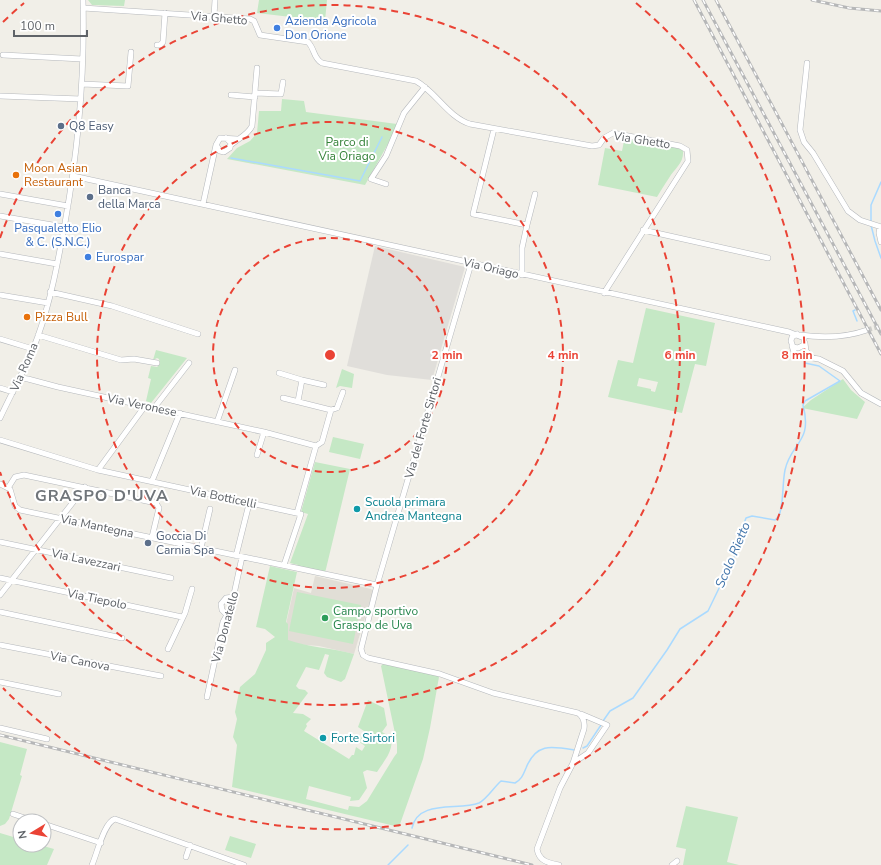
<svg xmlns="http://www.w3.org/2000/svg" width="881" height="865" font-family="'Nunito Sans',sans-serif">
<rect width="100%" height="100%" fill="#f1efe8"/>
<path fill="#e0deda" d="M375 246 465 267 432 380 387 375 347 366Z"/>
<path fill="#e1ded6" d="M315 576 371 589 373 591 354 654 319 646 294 644 286 640 284 633 294 588 311 593Z"/>
<path fill="#c5e8c5" fill-rule="evenodd" d="M88 0H125L124 6 92 5Z
M259 0H327L325 21 257 13Z
M282 99 304 101 306 112 397 124 393 135 365 185 227 159 237 148 250 141 257 133 259 111H281Z
M625 136 679 147 683 151C684 163 675 168 669 178 665 184 661 190 657 197L598 185 605 148 622 151Z
M646 308 715 323 706 366 695 364 682 413 608 397 618 360 633 363ZM639 378 658 382 655 392 651 391V389L637 386Z
M156 350 187 358 151 403 146 401 151 379 148 378 151 366 157 367 160 364 159 359 157 358 153 360Z
M342 369 354 374 352 388 340 386 336 388Z
M843 379 851 390 865 402 857 419 802 408 811 400Z
M333 437 364 444 360 459 329 452Z
M315 462 350 469 325 573 298 567V565L290 563 308 514 301 512Z
M270 566 297 572 286 622 288 624V640C307 647 332 648 354 654L345 679 341 682 327 677 324 673 329 655 325 654 319 670 306 667 296 686 299 689 305 690 308 693 293 713 303 714 311 719 306 724 307 726 304 731 349 759 352 755H354L356 747 362 751 365 746 358 741 362 735 367 733 358 727 368 700 384 708 387 725 382 732 391 737C394 751 384 761 377 772L367 770 363 772 367 788 359 800 350 801 351 797 309 786 306 799 348 810 349 806 359 807 367 801 394 757 397 753V743L381 666 383 664 436 674 439 677 430 728 423 759 399 827 232 787 237 745 233 737 237 719 235 712 240 687 255 674 266 650V643L275 637 265 629 256 627Z
M297 592 361 605 353 644 289 631Z
M0 742 27 749 20 775 22 776 9 819 5 824 0 826Z
M686 806 738 817 727 862 739 865H683L686 849 676 847Z
M0 833 20 839V845H40L54 849 47 865H0Z
M230 836 256 844 251 858 225 850Z"/>
<g fill="none" stroke-linecap="round" stroke-linejoin="round">
<path stroke="#aadaff" stroke-width="1.5" d="M231 158 360 181 382 137
M871 221V205L881 182
M871 225 875 241 881 258
M855 310 853 311 857 321
M603 721 610 711 633 698 667 650 680 629 708 611 738 549 742 529 746 518 752 516 775 520 779 516C784 502 782 485 785 470 791 442 813 443 803 405L805 401 840 381 819 366 805 363
M583 748 587 746 601 725
M412 828C418 799 458 811 479 803 487 799 494 787 501 781L515 783C522 779 523 775 526 768 536 743 551 746 574 750
M388 865 408 845"/>
<path stroke="#ccccc8" stroke-width="5" stroke-dasharray="5 2.5" stroke-linecap="butt" d="M867 330 881 326"/>
<g stroke="#b5b8bc" stroke-width="6">
<path id="minor" d="M83 8 250 19 254 21 260 35 308 42C315 49 313 58 322 63L416 81C436 92 448 117 470 124L592 146 599 145 604 138 613 133 680 146 687 150 688 161 604 293
M214 16 215 0
M157 45H160L163 42 165 13
M3 55 82 59
M807 63 800 130 804 142 813 153 848 211 860 220 881 227
M82 84 128 86 131 52
M255 93 281 94 283 82
M231 95 255 97
M0 96 81 99
M494 129 473 214 527 225 522 248V275
M226 138 231 143 230 148 224 152 220 151 216 145 220 138 237 139
M230 146C237 139 248 135 252 126L257 68
M73 176 789 332 804 338V345L798 348 793 347 791 341 792 337 797 334
M386 184 371 179 386 156 404 113 425 87
M0 194 68 206
M203 204 216 145
M0 216 64 227
M527 225 535 194
M880 227 879 233 881 242
M643 230 768 258
M0 254 57 264
M471 264 377 585 361 649 363 655 368 658 440 674 493 693 578 713C584 717 585 722 584 729L573 763 560 788 537 849C539 861 548 863 559 865
M50 292 112 306 198 334
M0 295 48 303
M38 335 121 360 134 359 157 363
M800 335C823 338 845 338 867 330
M0 339 33 349
M805 343 806 351 812 357
M792 346 794 352 799 356 819 359 843 371 861 393 881 404
M279 373 302 380
M21 378 28 379 58 387 264 432 316 446
M0 388 13 392
M283 398 331 410 322 442 316 446
M298 401 302 380 324 385
M154 408 189 363
M331 410 337 408 343 392
M0 418C13 390 28 364 38 336 51 300 58 261 65 223 78 150 85 75 83 0
M217 422 235 370
M0 440 98 470 301 514 284 565
M257 455 264 432
M98 470 145 406
M152 481 180 413
M0 484 10 489 15 506 20 510 377 585
M8 488 15 477 24 475 156 503 159 508 152 537
M297 513 316 446
M0 542 171 578
M201 548 210 509
M236 556 248 508
M0 578 182 617
M0 595 85 487
M0 612 122 638
M227 615 222 610 221 604 226 598 233 597
M0 645 161 676
M168 649 185 613 192 589
M0 682 59 694
M207 697 223 622 231 608 242 557
M0 728 47 739
M573 763 588 753 607 725 581 714
M13 814 34 821
M44 824 101 843
M186 857 190 845
M92 865C97 854 104 822 115 819L244 865
M672 865 677 861"/>
</g>
<use href="#minor" stroke="#fff" stroke-width="5"/>
<g stroke="#b6b7b8" stroke-width="3">
<path id="rail" d="M694 0 881 354
M703 0 881 334
M716 0 881 310
M812 0 849 8 881 11
M0 735 532 865"/>
</g>
<use href="#rail" stroke="#fff" stroke-width="1.5" stroke-dasharray="4.5" stroke-linecap="butt"/>
</g>
<g fill="none" stroke="#ea4335" stroke-width="2" stroke-dasharray="7 5">
<circle cx="330" cy="355" r="117"/>
<circle cx="330" cy="355" r="233"/>
<path d="M0 238A350 350 0 1 1 0 472"/>
<path d="M3 22A467 467 0 0 1 24 3M636 3A467 467 0 1 1 3 688"/>
</g>
<g fill="#3f7fe0" stroke="#fff" stroke-width="1.5">
<circle cx="277" cy="28" r="4"/>
<circle cx="58" cy="214" r="4"/>
<circle cx="88" cy="257" r="4"/>
</g>
<g fill="#5c6f8a" stroke="#fff" stroke-width="1.5">
<circle cx="61" cy="126" r="4"/>
<circle cx="90" cy="197" r="4"/>
<circle cx="148" cy="543" r="4"/>
</g>
<g fill="#e8710a" stroke="#fff" stroke-width="1.5">
<circle cx="16" cy="175" r="4"/>
<circle cx="27" cy="317" r="4"/>
</g>
<g fill="#0f9aa8" stroke="#fff" stroke-width="1.5">
<circle cx="357" cy="509" r="4"/>
<circle cx="323" cy="738" r="4"/>
</g>
<circle fill="#2e9e5b" stroke="#fff" stroke-width="1.5" cx="325" cy="618" r="4"/>
<g text-anchor="middle" dominant-baseline="central" stroke-width="4" stroke-linejoin="round" paint-order="stroke">
<g font-size="12" fill="#5f6368" stroke="#fff">
<text transform="translate(219 18) rotate(5)">Via Ghetto</text>
<text transform="translate(642 140) rotate(9)">Via Ghetto</text>
<text transform="translate(491 268) rotate(13)">Via Oriago</text>
<text transform="translate(24 367) rotate(-66)">Via Roma</text>
<text transform="translate(142 405) rotate(12)">Via Veronese</text>
<text transform="translate(423 428) rotate(-74)">Via del Forte Sirtori</text>
<text transform="translate(223 497) rotate(12)">Via Botticelli</text>
<text transform="translate(97 526) rotate(12)">Via Mantegna</text>
<text transform="translate(86 560) rotate(12)">Via Lavezzari</text>
<text transform="translate(97 599) rotate(12)">Via Tiepolo</text>
<text transform="translate(225 627) rotate(-75)">Via Donatello</text>
<text transform="translate(80 661) rotate(11)">Via Canova</text>
</g>
<g font-size="12" fill="#366cbe" stroke="#fff" text-anchor="start">
<text x="285" y="21">Azienda Agricola<tspan x="285" dy="14">Don Orione</tspan></text>
<text x="58" y="228" text-anchor="middle">Pasqualetto Elio<tspan x="58" dy="14">&amp; C. (S.N.C.)</tspan></text>
<text x="96" y="257">Eurospar</text>
</g>
<g font-size="12" fill="#4e5e75" stroke="#fff" text-anchor="start">
<text x="69" y="126">Q8 Easy</text>
<text x="98" y="190">Banca<tspan x="98" dy="14">della Marca</tspan></text>
<text x="156" y="536">Goccia Di<tspan x="156" dy="14">Carnia Spa</tspan></text>
</g>
<g font-size="12" fill="#348238" stroke="#fff">
<text x="347" y="142">Parco di<tspan x="347" dy="14">Via Oriago</tspan></text>
</g>
<g font-size="12" fill="#c56008" stroke="#fff" text-anchor="start">
<text x="24" y="168">Moon Asian<tspan x="24" dy="14">Restaurant</tspan></text>
<text x="35" y="317">Pizza Bull</text>
</g>
<g font-size="12" fill="#0d838f" stroke="#fff" text-anchor="start">
<text x="365" y="502">Scuola primara<tspan x="365" dy="14">Andrea Mantegna</tspan></text>
<text x="331" y="738">Forte Sirtori</text>
</g>
<g font-size="12" fill="#27864d" stroke="#fff" text-anchor="start">
<text x="333" y="611">Campo sportivo<tspan x="333" dy="14">Graspo de Uva</tspan></text>
</g>
<g font-size="13" font-style="italic" fill="#4174aa" stroke="#fff">
<text transform="translate(733 555) rotate(-67)">Scolo Rietto</text>
</g>
<g font-size="16" font-weight="bold" letter-spacing="1" fill="#70757a" stroke="#fff">
<text x="102" y="496">GRASPO D'UVA</text>
</g>
</g>
<circle cx="330" cy="355" r="6" fill="#ea4335" stroke="#fff" stroke-width="2"/>
<g font-size="12" text-anchor="middle" font-weight="bold" fill="#ea4335" stroke="#fff" stroke-width="4" stroke-linejoin="round" paint-order="stroke">
<text x="447" y="359">2 min</text>
<text x="563" y="359">4 min</text>
<text x="680" y="359">6 min</text>
<text x="797" y="359">8 min</text>
</g>
<g transform="translate(32 833) rotate(260)"><circle r="19" fill="#ffffff" stroke="#bfc1c3"/>
<path d="M0-3L7 15L0 10L-7 15Z" fill="#ea4335"/>
<text y="-6" font-size="11" font-weight="bold" text-anchor="middle" fill="#5f6368">N</text>
</g>
<path d="M14 30v6h73v-6" fill="none" stroke="#5f6368" stroke-width="2"/>
<text x="20" y="30" font-size="12" fill="#5f6368" stroke="#ffffff" stroke-width="3" paint-order="stroke">100 m</text>
</svg>
